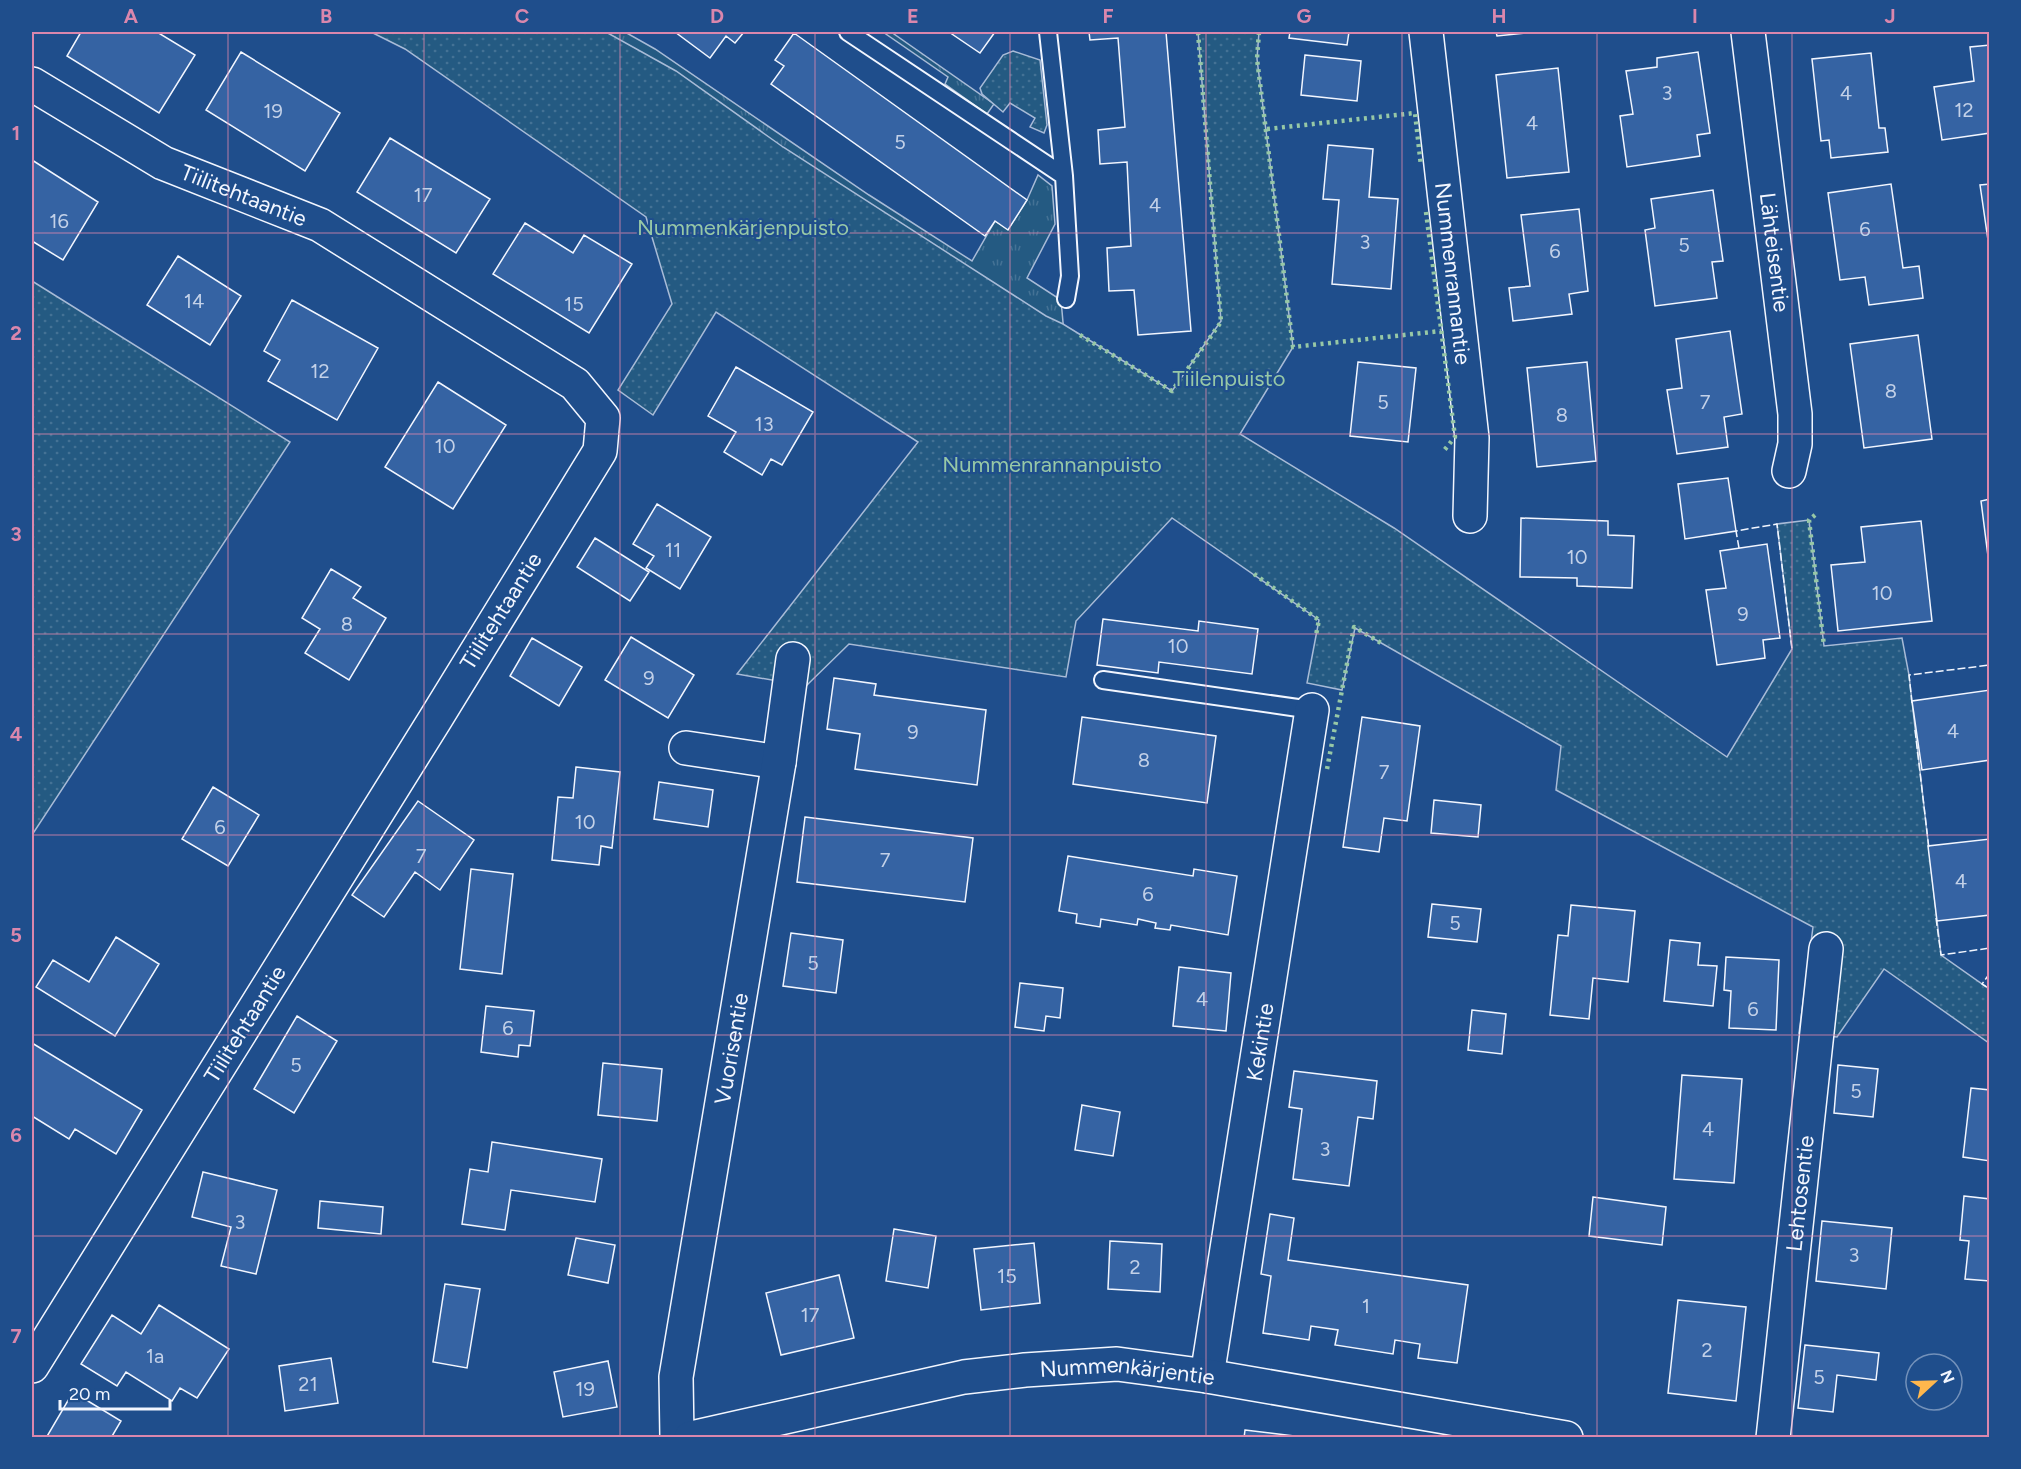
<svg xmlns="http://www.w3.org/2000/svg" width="2021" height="1469" font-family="Figtree,sans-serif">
<defs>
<pattern id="grass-tufts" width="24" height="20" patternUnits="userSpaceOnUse" patternTransform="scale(1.5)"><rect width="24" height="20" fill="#245a82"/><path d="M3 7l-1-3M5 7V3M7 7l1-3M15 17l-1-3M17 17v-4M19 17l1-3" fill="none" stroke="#447295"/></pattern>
<pattern id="park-dots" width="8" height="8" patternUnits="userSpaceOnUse" patternTransform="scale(1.5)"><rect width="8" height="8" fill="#245a82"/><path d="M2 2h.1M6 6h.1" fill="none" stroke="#447295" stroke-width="1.8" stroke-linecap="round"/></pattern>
</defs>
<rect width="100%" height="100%" fill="#1f4e8c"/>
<path fill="url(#grass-tufts)" stroke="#a8bbd7" stroke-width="1.5" d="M535 32H625L655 49 869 195 972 261 995 221 1008 229 1027 200 1038 175 1052 186 1055 224 1027 278 1061 300 1068 378Z
M883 32H891L994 104 987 114 945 84 948 77Z"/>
<path fill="url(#park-dots)" stroke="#a8bbd7" stroke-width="1.5" d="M371 32H606L676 71 783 147 1046 316 1063 324 1172 391 1221 321 1198 32H1259L1257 59 1293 347 1240 434 1394 528 1727 757 1792 649 1777 524 1809 520 1824 646 1902 638 1909 675 1941 955 1989 989V1043L1884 969 1837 1037 1799 1033 1813 927 1556 790 1561 746 1355 628 1342 690 1307 683 1319 620 1172 518 1076 621 1066 677 849 644 806 686 737 674 918 442 716 312 653 415 618 390 672 304 646 217 405 49Z
M1013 51 1040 60 1047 125 1044 133 1030 127 1035 118 1010 103 1003 112 982 94 980 88 1003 55Z
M32 281 290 442 32 835Z"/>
<path fill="#3563a3" stroke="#f2f6ff" stroke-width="1.5" d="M81 32H157L195 55 159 113 67 56Z
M675 32H744L735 43 726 36 710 58Z
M949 32H995L980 53Z
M1089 32H1166L1191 331 1138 335 1134 290 1109 291 1107 248 1131 246 1127 162 1100 164 1098 130 1125 127 1118 38 1090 40Z
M1290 32H1349L1347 45 1289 38Z
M1496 32H1536L1497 36Z
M794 33 1027 200 1008 230 995 221 985 236 771 84 784 66 775 60Z
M1990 45V133L1942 140 1934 87 1974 81 1970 47Z
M241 52 340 113 305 171 206 110Z
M1698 52 1710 133 1697 135 1700 156 1627 167 1620 116 1633 114 1626 71 1657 67V58Z
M1871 53 1879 128H1885L1888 152 1831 158 1829 140 1821 141 1812 59Z
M1305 55 1361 61 1357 101 1301 95Z
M1558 68 1569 172 1507 178 1496 75Z
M390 138 490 199 456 253 357 192Z
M1328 145 1373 149 1369 197 1398 199 1391 289 1332 284 1339 200 1323 199Z
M32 160 98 202 63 260 32 241Z
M1891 184 1903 268 1919 266 1923 298 1869 305 1865 277 1840 280 1828 193Z
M1990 184V254L1980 185Z
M1713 190 1723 261 1712 262 1717 298 1655 306 1645 230 1655 228 1651 199Z
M1579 209 1588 291 1569 294 1572 314 1513 321 1509 288 1530 286 1521 215Z
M525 223 573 253 584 235 632 264 589 333 493 274Z
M178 256 241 296 210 345 147 305Z
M292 300 378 348 337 420 268 381 280 360 264 351Z
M1730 331 1742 414 1724 417 1728 447 1677 454 1667 390 1682 388 1676 339Z
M1918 335 1932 439 1864 448 1850 344Z
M1358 362 1416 368 1408 442 1350 436Z
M1587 362 1596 461 1537 467 1527 368Z
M736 367 813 412 782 465 771 459 762 475 724 452 736 432 708 416Z
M438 382 506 425 453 509 385 467Z
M1728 478 1736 531 1685 539 1678 484Z
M1990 499V564H1989L1981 501Z
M657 504 711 537 680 589 646 568 654 556 633 544Z
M1521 518 1608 521V535L1634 536 1632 588 1577 586V578L1520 577Z
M1921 521 1932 621 1838 631 1831 565 1865 562 1861 527Z
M595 538 649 572 630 601 577 567Z
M1767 544 1780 638 1763 640 1765 658 1717 665 1706 590 1726 588 1720 551Z
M331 569 361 587 353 598 386 618 349 680 305 653 320 629 302 618Z
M1103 619 1198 631 1199 621 1258 629 1252 674 1159 662 1158 673 1097 665Z
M631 637 694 675 668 718 605 680Z
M532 638 582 667 559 706 510 676Z
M834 678 876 684 874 695 986 710 977 785 855 769 860 734 827 729Z
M1990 690V760L1922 770 1912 701Z
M1082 717 1216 736 1207 803 1073 784Z
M1362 717 1420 726 1407 821 1384 818 1379 852 1343 847Z
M576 767 620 772 612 848 601 846 599 865 552 860 558 797 573 798Z
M659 782 713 790 708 827 654 819Z
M213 787 259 815 228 866 182 839Z
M1434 800 1481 805 1478 837 1431 833Z
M418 801 474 840 440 890 415 872 384 917 352 895Z
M805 817 973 838 965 902 797 882Z
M1990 839V915L1937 921 1928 846Z
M1068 856 1193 876 1194 869 1237 876 1228 935 1171 925 1170 930 1155 928 1156 923 1138 919 1137 925 1101 919 1100 927 1076 923 1077 914 1059 911Z
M471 869 513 874 502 974 460 969Z
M1432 904 1481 909 1477 942 1428 937Z
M1571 905 1635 911 1628 982 1593 978 1589 1019 1550 1015 1558 935 1568 936Z
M791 933 843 940 836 993 783 986Z
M116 937 159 964 115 1036 36 987 53 960 89 982Z
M1670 940 1700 943 1698 965 1717 966 1713 1006 1664 1001Z
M1726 957 1779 960 1776 1030 1729 1028 1731 991 1724 990Z
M1179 967 1231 973 1226 1031 1173 1026Z
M1020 983 1063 988 1060 1018 1046 1016 1044 1031 1015 1027Z
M486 1006 534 1011 530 1046 519 1045 518 1057 481 1052Z
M1472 1010 1506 1014 1502 1054 1468 1050Z
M297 1016 337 1041 294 1113 254 1089Z
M32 1043 142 1110 116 1154 75 1129 69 1139 32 1116Z
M603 1063 662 1069 657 1121 598 1115Z
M1838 1065 1878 1069 1873 1117 1834 1113Z
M1294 1071 1377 1081 1373 1119 1358 1117 1349 1186 1293 1179 1302 1109 1289 1107Z
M1682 1075 1742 1079 1734 1183 1674 1179Z
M1971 1088 1990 1090V1161L1963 1157Z
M1082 1105 1120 1112 1113 1156 1075 1150Z
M492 1142 602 1159 595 1202 511 1190 505 1230 462 1224 470 1169 488 1172Z
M203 1172 277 1190 256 1274 221 1266 231 1227 192 1217Z
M1964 1196 1990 1199V1281L1965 1279 1969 1241 1960 1240Z
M1593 1197 1666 1207 1662 1245 1589 1236Z
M320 1201 383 1207 381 1234 318 1228Z
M1270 1214 1294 1218 1288 1260 1468 1285 1457 1363 1418 1358 1420 1344 1395 1340 1393 1354 1335 1345 1338 1330 1311 1326 1309 1340 1263 1333 1271 1276 1261 1274Z
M1822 1221 1892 1228 1886 1289 1816 1281Z
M894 1229 936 1236 928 1288 886 1281Z
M576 1238 615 1245 608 1283 568 1275Z
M1110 1241 1162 1244 1160 1292 1108 1289Z
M1034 1243 1040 1303 981 1310 974 1249Z
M839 1275 854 1338 781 1355 766 1293Z
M445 1284 480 1289 467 1368 433 1362Z
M1678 1300 1746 1307 1736 1401 1668 1393Z
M159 1305 229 1349 197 1398 180 1388 172 1401 126 1372 117 1386 81 1364 112 1315 141 1334Z
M1805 1345 1879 1353 1876 1380 1837 1375 1833 1412 1798 1408Z
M331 1358 338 1403 285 1411 279 1366Z
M608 1361 617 1407 563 1417 554 1372Z
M73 1392 121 1421 111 1438H46Z
M1245 1430 1302 1437V1438H1244Z"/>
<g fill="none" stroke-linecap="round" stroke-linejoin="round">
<g stroke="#f2f6ff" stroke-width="20">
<path id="service" d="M848 32 1064 176
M1048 32 1064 176 1070 276 1066 299
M1103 680 1312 710"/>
</g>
<g stroke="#f2f6ff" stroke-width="36">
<g id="minor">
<path id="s1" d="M1426 32 1472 438 1470 516"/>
<path id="s2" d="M1748 32 1795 414V444L1789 471"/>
<path id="s3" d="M32 84 163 163 320 225 575 384 603 418 600 451 436 718 32 1366"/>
<path d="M686 748 779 762"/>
<path id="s4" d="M1207 1376 1312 710"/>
<path id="s5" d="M677 1438 676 1377 779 762 793 659"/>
<path id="s6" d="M691 1438 964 1377 1025 1370 1117 1364 1207 1376 1566 1438"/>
<path id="s7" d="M1773 1438 1826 949"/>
</g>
</g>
<use href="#service" stroke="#1f4e8c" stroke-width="16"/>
<use href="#minor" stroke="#1f4e8c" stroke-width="33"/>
<path stroke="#97c8a6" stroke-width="4.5" stroke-dasharray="3 4.5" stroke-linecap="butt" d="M1259 32 1257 59 1293 347 1441 331
M1267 129 1415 113 1421 166
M1426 212 1455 437 1442 453
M1080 335 1172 391 1221 322 1198 32
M1815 515 1809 520 1824 646
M1254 574 1319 620 1316 635
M1327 769 1354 627 1381 643"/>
<path stroke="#f2f6ff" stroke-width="1.5" stroke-dasharray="8 3" stroke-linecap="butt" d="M1739 548 1736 531 1777 524 1792 649
M1912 703 1909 675 1990 665
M1915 730 1929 849
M1936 918 1941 955 1990 948
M1990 973 1982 984 1990 989"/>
</g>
<path fill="none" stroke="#da87ad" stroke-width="1.5" stroke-opacity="0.55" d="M228 32V1438M424 32V1438M620 32V1438M815 32V1438M1010 32V1438M1206 32V1438M1402 32V1438M1597 32V1438M1792 32V1438M32 233H1990M32 434H1990M32 634H1990M32 835H1990M32 1035H1990M32 1236H1990"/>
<g text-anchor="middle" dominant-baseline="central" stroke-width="4.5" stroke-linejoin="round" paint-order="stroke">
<g font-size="20" fill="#c3d1e8">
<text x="1667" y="93">3</text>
<text x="1846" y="93">4</text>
<text x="1964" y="110">12</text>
<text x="273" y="111">19</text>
<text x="1532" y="123">4</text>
<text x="900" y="142">5</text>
<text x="423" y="195">17</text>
<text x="1155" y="205">4</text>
<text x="59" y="221">16</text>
<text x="1865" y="229">6</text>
<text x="1365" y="242">3</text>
<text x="1684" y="245">5</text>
<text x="1555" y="251">6</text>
<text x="194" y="301">14</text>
<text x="574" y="304">15</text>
<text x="320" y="371">12</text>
<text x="1891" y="391">8</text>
<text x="1383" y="402">5</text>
<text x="1705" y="402">7</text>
<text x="1562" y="415">8</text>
<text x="764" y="424">13</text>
<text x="445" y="446">10</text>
<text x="673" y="550">11</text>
<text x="1577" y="557">10</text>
<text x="1882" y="593">10</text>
<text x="1743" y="614">9</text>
<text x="347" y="624">8</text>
<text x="1178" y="646">10</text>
<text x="649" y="678">9</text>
<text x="1953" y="731">4</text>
<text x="913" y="732">9</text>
<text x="1144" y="760">8</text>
<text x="1384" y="772">7</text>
<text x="585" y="822">10</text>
<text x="220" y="827">6</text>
<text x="421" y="856">7</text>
<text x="885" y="860">7</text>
<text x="1961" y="881">4</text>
<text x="1148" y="894">6</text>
<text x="1455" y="923">5</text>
<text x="813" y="963">5</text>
<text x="1202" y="999">4</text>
<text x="1753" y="1009">6</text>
<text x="508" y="1028">6</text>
<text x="296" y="1065">5</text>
<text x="1856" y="1091">5</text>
<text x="1708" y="1129">4</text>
<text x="1325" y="1149">3</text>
<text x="240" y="1222">3</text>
<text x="1854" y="1255">3</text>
<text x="1135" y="1267">2</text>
<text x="1007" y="1276">15</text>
<text x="1366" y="1306">1</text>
<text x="810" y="1315">17</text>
<text x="1707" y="1350">2</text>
<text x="155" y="1356">1a</text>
<text x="1819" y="1377">5</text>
<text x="308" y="1384">21</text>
<text x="585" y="1389">19</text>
</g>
<g font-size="22" fill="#f2f6ff" stroke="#1f4e8c">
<text stroke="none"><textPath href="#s3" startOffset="240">Tiilitehtaantie</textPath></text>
<text stroke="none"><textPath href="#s2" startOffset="222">Lähteisentie</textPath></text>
<text stroke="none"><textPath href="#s1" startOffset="243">Nummenrannantie</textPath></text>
<text transform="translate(501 611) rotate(-58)">Tiilitehtaantie</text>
<text transform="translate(245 1024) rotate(-58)">Tiilitehtaantie</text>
<text stroke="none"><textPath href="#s4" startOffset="338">Kekintie</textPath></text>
<text stroke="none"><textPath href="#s5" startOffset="394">Vuorisentie</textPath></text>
<text stroke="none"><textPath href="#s7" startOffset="246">Lehtosentie</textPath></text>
<text stroke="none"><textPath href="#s6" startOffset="444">Nummenkärjentie</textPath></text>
</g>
<g font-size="22" fill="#97c8a6" stroke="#1f4e8c">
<text x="743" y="227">Nummenkärjenpuisto</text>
<text x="1229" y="378">Tiilenpuisto</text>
<text x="1052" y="464">Nummenrannanpuisto</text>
</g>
</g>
<rect width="2021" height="1469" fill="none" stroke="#1f4e8c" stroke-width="66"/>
<g transform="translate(1934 1382) rotate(68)"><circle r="28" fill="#1f4e8c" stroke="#7391ba" stroke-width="1.5"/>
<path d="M0-4.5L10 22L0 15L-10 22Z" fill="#ffb74d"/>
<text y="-9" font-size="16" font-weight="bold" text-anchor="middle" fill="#f2f6ff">N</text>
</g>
<path d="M60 1400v9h110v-9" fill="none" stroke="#f2f6ff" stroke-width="3"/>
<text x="69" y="1400" font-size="18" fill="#f2f6ff" stroke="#1f4e8c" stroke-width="4.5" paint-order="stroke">20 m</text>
<rect x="33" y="33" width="1955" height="1403" fill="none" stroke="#da87ad" stroke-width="2"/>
<g font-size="20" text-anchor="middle" font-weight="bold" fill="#da87ad">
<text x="131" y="23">A</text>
<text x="326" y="23">B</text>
<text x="522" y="23">C</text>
<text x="717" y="23">D</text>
<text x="913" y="23">E</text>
<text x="1108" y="23">F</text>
<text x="1304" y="23">G</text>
<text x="1499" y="23">H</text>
<text x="1695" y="23">I</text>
<text x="1890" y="23">J</text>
<text x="16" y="140">1</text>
<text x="16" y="340">2</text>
<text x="16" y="541">3</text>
<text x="16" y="741">4</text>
<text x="16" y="942">5</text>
<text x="16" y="1142">6</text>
<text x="16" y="1343">7</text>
</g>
</svg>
